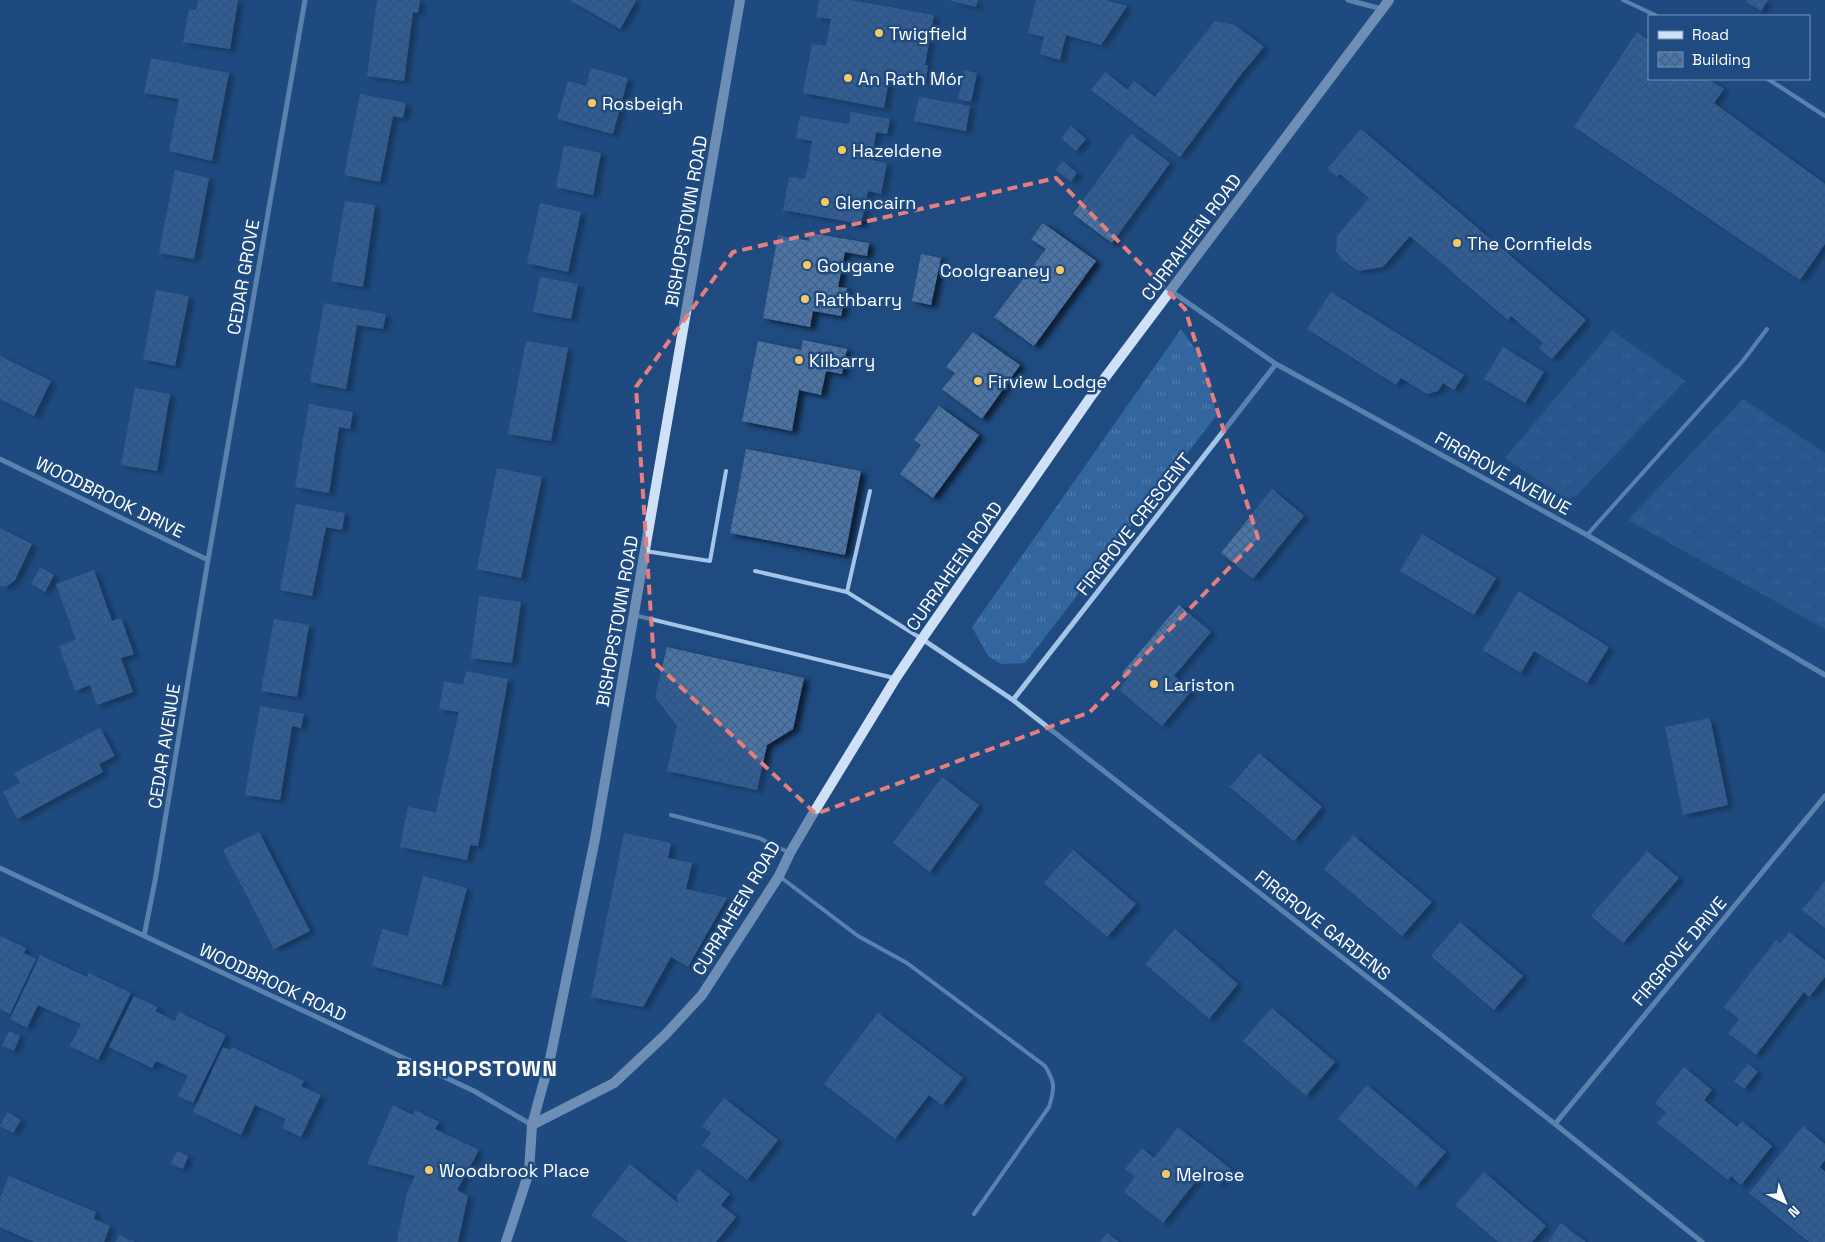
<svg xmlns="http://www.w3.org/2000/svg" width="1825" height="1242" font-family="'Space Grotesk',sans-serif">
<defs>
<pattern id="grass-tufts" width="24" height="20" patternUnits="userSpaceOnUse" patternTransform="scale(1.25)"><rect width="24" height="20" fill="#33659e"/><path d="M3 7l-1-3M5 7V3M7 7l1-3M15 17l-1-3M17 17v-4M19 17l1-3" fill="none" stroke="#527cad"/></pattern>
<pattern id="building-cross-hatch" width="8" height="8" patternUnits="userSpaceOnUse" patternTransform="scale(1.25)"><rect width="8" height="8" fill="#4875aa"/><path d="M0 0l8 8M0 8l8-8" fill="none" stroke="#4a607b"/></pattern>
<filter id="shadow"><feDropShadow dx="5.5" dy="3" stdDeviation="2.5" flood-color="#0009"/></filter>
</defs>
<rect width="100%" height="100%" fill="#1f4b80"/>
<path fill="url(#grass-tufts)" d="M1181 329C1204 360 1212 378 1216 416L1025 663 1001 664 988 656 972 627Z
M1612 331 1685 381 1576 496 1569 498 1561 495 1505 458Z
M1743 399 1825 453V629L1628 520Z"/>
<path fill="url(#building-cross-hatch)" filter="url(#shadow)" d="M198 0H238L230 49 183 42 189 9 196 10Z
M377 0H420L418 13 413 12 404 81 367 76Z
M570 0H634L636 1 620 29Z
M819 0H850L934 15 925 65H928L926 81 890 74 884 108 803 93 812 44 826 46 831 19 816 17Z
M948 0H978L976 7Z
M1036 0H1105L1127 6 1101 45 1066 35 1060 60 1040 54 1044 37 1028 33Z
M1747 0H1768L1761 11 1746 2Z
M1215 21 1235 25 1264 47 1242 73 1180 157 1091 90 1105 72 1128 90 1134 81 1155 97Z
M1637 32 1649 40V79H1708L1724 89 1714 103 1825 184V244L1800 280 1574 127Z
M151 58 229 73 212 161 169 151 179 99 144 93Z
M591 68 628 78 613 134 557 119 568 81 586 86Z
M964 70 977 73 971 102 958 99Z
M360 94 406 103 403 118 393 116 380 182 344 175Z
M919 97 970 106 966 131 914 121Z
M851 112 890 119 887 134 876 132 872 160 887 163 881 194 868 191 861 224 783 210 789 177 805 179 808 167 812 141 796 138 800 116 849 124Z
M1071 126 1086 139 1076 151 1061 138Z
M1361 129 1586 320 1552 359 1539 348 1543 343 1511 316 1508 320 1410 236 1383 267 1358 271 1343 260 1336 251 1337 236 1369 198 1340 174 1337 177 1327 169Z
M1131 134 1170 163 1112 243 1073 214Z
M564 145 601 153 593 195 556 187Z
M1063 161 1077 173 1071 182 1056 170Z
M175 170 209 178 194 259 159 253Z
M345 201 375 205 363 287 331 281Z
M540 203 581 212 568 272 527 263Z
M1043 223 1096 261 1034 346 994 317 1046 249 1031 239Z
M810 233 869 243 867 256 845 252 838 287 847 288 841 316 813 311 810 327 763 318 778 235 809 241Z
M921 254 941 258 931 305 912 301Z
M540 277 578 284 571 319 533 312Z
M156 290 189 296 175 366 143 359Z
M1331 292 1464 375 1454 390 1443 383 1438 391 1427 394 1401 378 1396 385 1307 329Z
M324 303 386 314 383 329 357 325 346 389 310 382Z
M973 332 1020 365 982 419 942 389 955 373 946 367Z
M803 340 847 349 842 374 826 371 821 395 799 390 792 431 742 421 758 341 801 350Z
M526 341 568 348 551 441 508 434Z
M1503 347 1544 372 1525 403 1484 379Z
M0 356 51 381 34 416 0 399Z
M135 388 170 394 157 471 121 465Z
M309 404 353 412 350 429 339 427 329 493 295 487Z
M939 406 979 435 933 498 900 474 921 445 914 440Z
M746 449 861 471 845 555 730 533Z
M497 468 542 477 521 578 477 569Z
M1272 489 1304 516 1253 579 1221 553Z
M296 504 345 513 342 530 326 527 312 596 280 590Z
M0 528 32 544 15 580 6 587 0 585Z
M1422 534 1496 578 1474 615 1400 571Z
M40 567 54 575 45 592 31 584Z
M94 570 112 621 121 618 134 654 121 658 133 692 97 705 90 685 75 691 59 646 76 640 56 584Z
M1519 591 1609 647 1587 683 1534 651 1521 673 1483 650Z
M479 596 521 602 512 663 471 658Z
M1179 605 1211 632 1174 676 1192 690 1162 726 1119 690 1128 678 1122 673Z
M274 619 309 625 297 697 261 691Z
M667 647 804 678 793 729 767 745 757 790 667 771 677 726 655 697Z
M466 671 508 679 478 846 470 845 467 860 400 847 408 807 436 812 459 712 439 709 444 681 463 685Z
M260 706 304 714 301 728 292 726 280 800 245 795Z
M1710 718 1728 805 1683 815 1665 727Z
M100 728 115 756 99 764 103 772 17 819 3 792 20 783 14 773Z
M1259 753 1322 807 1294 841 1230 787Z
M942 777 979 805 930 872 893 843Z
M259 832 310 931 274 949 223 850Z
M624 833 671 843 668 858 692 863 686 889 727 898 688 967 671 957 643 1007 591 997Z
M1353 835 1432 902 1402 936 1324 869Z
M1073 850 1136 904 1107 937 1044 883Z
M1647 851 1679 878 1623 943 1591 916Z
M423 876 467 888 442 985 372 966 382 929 408 936Z
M1825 881V928L1802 910Z
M1460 922 1523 976 1494 1010 1431 956Z
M1175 929 1238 984 1209 1019 1145 964Z
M1789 932 1825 960V977L1809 997 1804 992 1756 1055 1728 1033 1739 1019 1724 1007 1776 940 1780 944Z
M0 936 26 948 24 953 36 959 10 1014 0 1009Z
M40 955 87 977 89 973 131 993 98 1060 70 1046 81 1024 67 1018 38 1005 27 1028 10 1019Z
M134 996 158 1007 155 1011 175 1021 179 1012 226 1035 193 1103 178 1096 188 1076 156 1061 152 1068 109 1047Z
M1272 1008 1335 1062 1306 1096 1243 1041Z
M878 1013 963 1078 942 1105 929 1095 895 1139 824 1084Z
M9 1031 20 1036 14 1051 2 1046Z
M223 1047 230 1050 232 1047 304 1081 301 1086 321 1095 301 1137 282 1128 286 1119 255 1105 241 1135 193 1112Z
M1748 1064 1758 1072 1744 1089 1734 1081Z
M1684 1067 1712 1090 1704 1100 1737 1127 1742 1121 1772 1146 1741 1185 1731 1176 1728 1180 1657 1123 1666 1112 1655 1103Z
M1367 1085 1446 1152 1416 1187 1338 1119Z
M724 1098 778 1140 747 1180 702 1145 711 1133 702 1126Z
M393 1105 413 1115 415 1110 439 1122 435 1129 479 1150 457 1190 468 1196 458 1242H397L407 1193 415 1176 367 1164Z
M7 1112 21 1120 13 1133 0 1126Z
M1803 1126 1825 1144V1160L1820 1167 1825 1172V1242H1809L1749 1193Z
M1178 1127 1231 1169 1219 1185 1203 1172 1163 1223 1124 1192 1135 1177 1125 1169 1142 1148 1154 1158Z
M177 1151 188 1156 183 1169 171 1164Z
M630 1164 678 1203 677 1196 698 1169 730 1194 721 1205 736 1217 716 1242H628L591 1215Z
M1484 1172 1546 1226 1532 1242H1498L1455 1205Z
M9 1176 96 1212 94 1219 110 1226 104 1242H34L0 1227V1198Z
M1561 1223 1586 1242H1548Z
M1107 1233 1119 1242H1100Z
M119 1235 135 1242H116Z"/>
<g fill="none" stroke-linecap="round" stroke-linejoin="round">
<path stroke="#a4c4e8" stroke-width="4" d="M1623 0 1657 16
M1768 79 1825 116
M1587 535 1742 362 1767 329
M645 551 710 561 726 471
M755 571 847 592 922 639
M847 592 870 491
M634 615 894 678
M671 815 759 838 790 853
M779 876 858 936 907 963 1045 1066C1055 1082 1055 1088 1049 1107L974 1214"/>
<path stroke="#a4c4e8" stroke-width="5" d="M1348 0 1382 9
M1171 291 1276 364 1587 535 1825 675
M0 459 208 560
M922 639 1013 700 1555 1124 1702 1242
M1013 700 1276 364
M0 868 474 1091 532 1125
M144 936 155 881 208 560 305 0
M1555 1124 1825 796"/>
<path stroke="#cfe1f6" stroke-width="10" d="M532 1125 614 1083 665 1035 702 995 779 876 790 853 811 817 896 678 922 639 1092 395 1389 0
M506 1242 529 1172 532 1125 550 1059 595 839 740 0"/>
</g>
<path d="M0 0H1825V1242H0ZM1056 178 1185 309 1258 538 1090 712 816 814 654 662 636 387 733 252Z" fill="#1f4b80" fill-opacity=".55" fill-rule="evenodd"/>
<path fill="none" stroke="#e67e7e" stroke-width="4" stroke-dasharray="10 6" stroke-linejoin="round" d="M1056 178 1185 309 1258 538 1090 712 816 814 654 662 636 387 733 252Z"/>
<g fill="#f6c964" stroke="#1f4b80" stroke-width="2">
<circle cx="879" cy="33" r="5"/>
<circle cx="848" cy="78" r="5"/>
<circle cx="592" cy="103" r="5"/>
<circle cx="842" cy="150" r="5"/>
<circle cx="825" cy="202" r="5"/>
<circle cx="1457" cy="243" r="5"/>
<circle cx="807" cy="265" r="5"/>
<circle cx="1060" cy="270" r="5"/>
<circle cx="805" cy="299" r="5"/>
<circle cx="799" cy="360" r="5"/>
<circle cx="978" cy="381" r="5"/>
<circle cx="1154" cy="684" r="5"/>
<circle cx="429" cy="1170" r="5"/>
<circle cx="1166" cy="1174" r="5"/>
</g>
<g text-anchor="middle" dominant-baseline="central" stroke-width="5" stroke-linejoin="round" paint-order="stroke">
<g font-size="18" fill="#fff" stroke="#1f4b80" text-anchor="start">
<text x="889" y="33">Twigfield</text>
<text x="858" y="78">An Rath Mór</text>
<text x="602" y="103">Rosbeigh</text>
<text x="852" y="150">Hazeldene</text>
<text x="835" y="202">Glencairn</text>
<text x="1467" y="243">The Cornfields</text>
<text x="817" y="265">Gougane</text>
<text x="1050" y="270" text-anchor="end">Coolgreaney</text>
<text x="815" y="299">Rathbarry</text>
<text x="809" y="360">Kilbarry</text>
<text x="988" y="381">Firview Lodge</text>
<text x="1164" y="684">Lariston</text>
<text x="439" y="1170">Woodbrook Place</text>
<text x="1176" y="1174">Melrose</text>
</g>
<g font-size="18" fill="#fff" stroke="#1f4b80">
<text transform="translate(686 221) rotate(-80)">BISHOPSTOWN ROAD</text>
<text transform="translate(1191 237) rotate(-53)">CURRAHEEN ROAD</text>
<text transform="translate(243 277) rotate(-80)">CEDAR GROVE</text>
<text transform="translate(1503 473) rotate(29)">FIRGROVE AVENUE</text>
<text transform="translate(110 497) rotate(26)">WOODBROOK DRIVE</text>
<text transform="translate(1134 524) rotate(-52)">FIRGROVE CRESCENT</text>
<text transform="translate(954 566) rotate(-55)">CURRAHEEN ROAD</text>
<text transform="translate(617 621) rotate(-80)">BISHOPSTOWN ROAD</text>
<text transform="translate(164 746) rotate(-81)">CEDAR AVENUE</text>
<text transform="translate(736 908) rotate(-59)">CURRAHEEN ROAD</text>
<text transform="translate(1323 925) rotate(38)">FIRGROVE GARDENS</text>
<text transform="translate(1679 951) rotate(-50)">FIRGROVE DRIVE</text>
<text transform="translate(273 982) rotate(25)">WOODBROOK ROAD</text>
</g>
<g font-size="22" font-weight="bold" letter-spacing="1" fill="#fff" stroke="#1f4b80">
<text x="477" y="1068">BISHOPSTOWN</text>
</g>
</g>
<rect x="1648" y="15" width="162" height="65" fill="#1f4b80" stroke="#7993b3"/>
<rect x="1658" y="31" width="25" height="8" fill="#cfe1f6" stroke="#7993b3"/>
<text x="1692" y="40" font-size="15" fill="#ffffff">Road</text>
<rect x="1658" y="52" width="25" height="15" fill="url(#building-cross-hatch)" stroke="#7993b3"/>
<text x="1692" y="65" font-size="15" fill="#ffffff">Building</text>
<g transform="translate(1785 1202) rotate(137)" stroke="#1f4b80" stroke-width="4" paint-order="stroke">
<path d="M0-4L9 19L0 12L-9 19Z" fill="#ffffff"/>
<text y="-8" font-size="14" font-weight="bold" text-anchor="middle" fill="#ffffff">N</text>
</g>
</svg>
